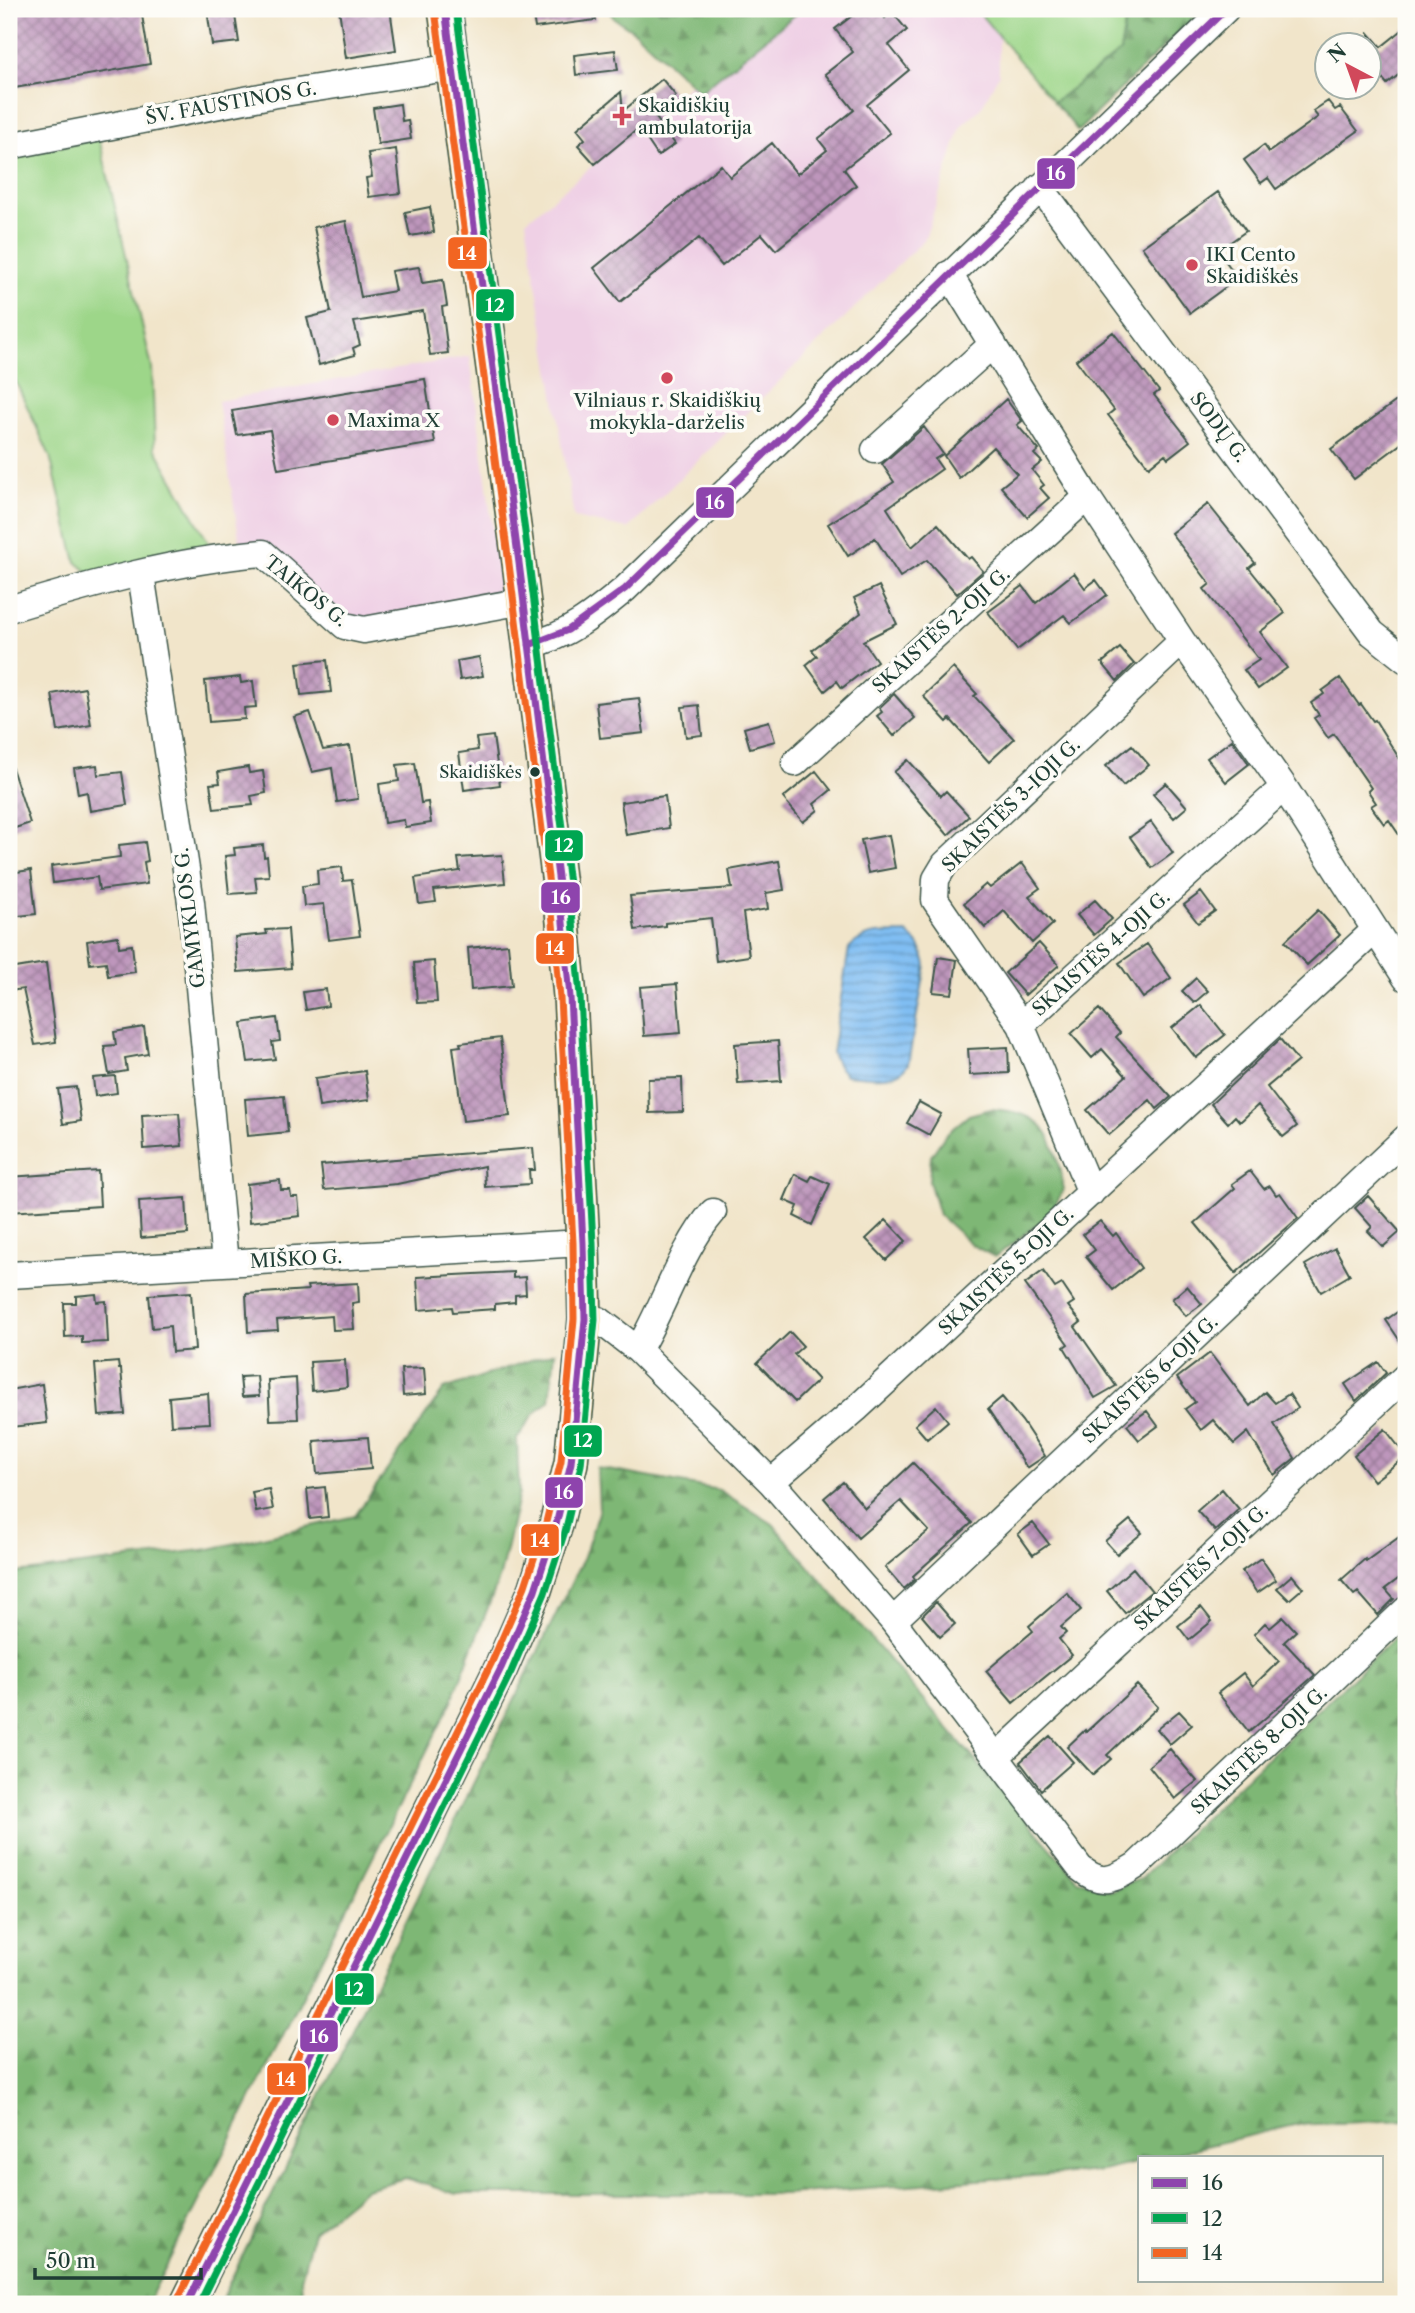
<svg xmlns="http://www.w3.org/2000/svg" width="1415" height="2313" font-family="'Libre Caslon Text',serif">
<defs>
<pattern id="forest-firs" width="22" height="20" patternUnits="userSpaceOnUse" patternTransform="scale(1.75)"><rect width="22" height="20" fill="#7eb775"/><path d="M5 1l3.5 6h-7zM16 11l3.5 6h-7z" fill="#679661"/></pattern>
<pattern id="water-rules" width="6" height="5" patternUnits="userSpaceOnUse" patternTransform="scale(1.75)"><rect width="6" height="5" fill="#80bef3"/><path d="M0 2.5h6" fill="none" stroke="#689cc6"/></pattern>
<pattern id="building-cross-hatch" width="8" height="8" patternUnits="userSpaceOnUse" patternTransform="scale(1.75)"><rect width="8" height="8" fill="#be96bc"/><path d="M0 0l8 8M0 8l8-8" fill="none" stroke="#9a7c9a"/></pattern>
</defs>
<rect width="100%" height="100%" fill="#fdfcf7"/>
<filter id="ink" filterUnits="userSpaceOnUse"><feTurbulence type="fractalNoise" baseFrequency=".0143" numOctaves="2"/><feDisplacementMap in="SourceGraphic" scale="14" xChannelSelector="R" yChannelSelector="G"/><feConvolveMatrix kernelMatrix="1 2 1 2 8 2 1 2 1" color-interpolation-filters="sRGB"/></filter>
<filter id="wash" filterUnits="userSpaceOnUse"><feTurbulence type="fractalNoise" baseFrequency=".00686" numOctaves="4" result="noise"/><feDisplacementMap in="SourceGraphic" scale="28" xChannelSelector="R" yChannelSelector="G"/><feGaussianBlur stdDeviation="1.57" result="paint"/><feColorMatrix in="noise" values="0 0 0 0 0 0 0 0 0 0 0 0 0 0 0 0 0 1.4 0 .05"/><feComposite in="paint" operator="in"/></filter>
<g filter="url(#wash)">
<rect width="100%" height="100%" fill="#f1e5ca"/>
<path fill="#efd0e5" d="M802 9H976L999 35V74L981 108 961 126 925 239 628 529 574 518 526 221 692 83 700 91Z
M470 356 501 594 360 623 240 545 218 401Z"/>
<path fill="#9dd689" stroke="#5e8a5e" stroke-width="2" d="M976 9H1135L1125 23 1120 52 1054 102Z
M99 138 152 368 155 448 211 547 91 575 76 562 50 456 15 380 9 374V157Z"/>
<path fill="url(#forest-firs)" stroke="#4e7a54" stroke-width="2" d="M607 9H802L700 92 634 31 614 18Z
M1135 9H1202L1078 131 1054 102 1120 52 1125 23Z
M991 1109C1051 1113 1052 1137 1064 1189L1050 1214 995 1257 972 1245 939 1215 929 1181 931 1156 946 1134 969 1115Z
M555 1352 550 1400 534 1414 517 1439 519 1493 500 1576 452 1701 147 2304H9V1574L210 1549 355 1516 444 1389Z
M597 1468 719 1490 773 1524 1077 1879 1110 1891 1140 1879 1406 1627V2120L1294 2125 1160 2157H1140V2162L1102 2171 785 2194H456L405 2178 366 2189 313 2232 301 2279 303 2304H219L584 1557 599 1509Z"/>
<path fill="url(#water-rules)" stroke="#507e94" stroke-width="2" d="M907 933C918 942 923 950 926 965L908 1064C897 1084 867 1076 846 1075L838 1066 832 1053 849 948C866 930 884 934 907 933Z"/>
<g id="blocks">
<path fill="url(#building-cross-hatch)" d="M9 9H141L150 64 9 89Z
M207 9H234L239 42 212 45Z
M339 9H390L396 50 346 58Z
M532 9H595L596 20 535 28Z
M861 9H877L885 18 892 12 907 30 889 45 909 70 867 105 890 133 844 169 856 185 776 250 762 234 722 266 699 238 620 302 594 268 721 165 730 177 772 143 797 174 827 150 818 139 854 110 825 74 853 52 835 29Z
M1406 27V69L1387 84 1369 62V33L1381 47Z
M615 50 618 70 576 75 574 55Z
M662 79 676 96 654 115 675 144 658 156 639 128 595 164 578 145 585 139 577 129 621 92 623 111Z
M1328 101 1335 110 1340 107 1358 131 1276 189 1268 178 1261 183 1244 160 1264 145 1269 152 1318 117 1313 111Z
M400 104 402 121 408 120 411 139 378 144 373 108Z
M396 149 401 193 369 197 366 178 372 177 368 153Z
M1218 192 1246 231 1218 251 1238 278 1190 313 1142 247Z
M430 207 434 232 410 236 405 212Z
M346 221 361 297 395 291 391 271 419 267 422 283 443 280 447 306 442 307 448 353 430 355 423 311 354 322 360 345 353 348 355 355 319 365 307 318 331 312 314 227Z
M1113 332 1159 391 1154 395 1190 441 1168 458 1165 454 1149 467 1108 415 1114 410 1076 360Z
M425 379 435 443 278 469 270 430 237 435 232 411Z
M1406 394V440L1354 479 1331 449Z
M1006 399 1022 421 1017 425 1039 450 1034 454 1042 462 1032 470 1044 485 1040 488 1049 498 1027 517 1001 487 1017 474 993 447 959 478 944 456Z
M924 427 943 454 935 459 942 469 887 508 912 547 938 524 968 559 971 557 983 571 957 594 927 560 900 577 875 538 848 556 828 524 894 482 882 464Z
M1208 504 1255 563 1249 568 1285 613 1260 632 1287 668 1258 689 1244 670 1259 660 1204 589 1210 584 1171 533Z
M1074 573 1085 588 1096 580 1107 595 1071 623 1064 615 1017 650 988 612 1023 586 1036 603Z
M879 586 897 624 863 641 877 661 842 688 837 681 825 691 806 665 817 656 812 650 861 613 854 598Z
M1120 648 1134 664 1117 681 1102 663Z
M479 657 483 676 460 680 457 661Z
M327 660 331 692 301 695 297 663Z
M953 668 977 694 974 696 1014 739 989 762 950 719 947 722 923 696Z
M240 677 241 683 253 681 256 707 244 708 245 719 209 722 205 681Z
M1340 678 1359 705 1361 704 1373 721 1375 720 1406 769V845L1389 820 1384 824 1371 806 1376 803 1368 791 1371 788 1334 734 1328 738 1314 718 1319 715 1311 703 1324 694 1322 691Z
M85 688 91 725 58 731 52 694Z
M894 694 915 718 894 736 877 716 882 712 879 708Z
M639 698 644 733 600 738 596 703Z
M699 705 702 735 686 737 682 707Z
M310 712 323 750 350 746 358 799 337 802 332 768 312 772 294 717Z
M769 721 775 741 750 748 744 728Z
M493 736 500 785 464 790 459 753 478 750 476 738Z
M1232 740 1249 764 1226 782 1207 758Z
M1132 745 1149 765 1123 786 1106 766Z
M908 760 941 796 946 791 969 816 948 835 894 772Z
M415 763 421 803 428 802 431 823 405 827 404 820 384 823 379 784 399 781 397 765Z
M97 765 98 775 122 772 127 805 90 811 87 792 78 794 74 768Z
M248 767 249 773 263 771 266 793 251 796 253 805 214 809 210 784 220 783 218 772Z
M12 768 30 823 9 830V769Z
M816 771 831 790 814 804 818 810 803 822 783 798Z
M1166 783 1187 807 1174 818 1153 794Z
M665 796 669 828 626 835 621 802Z
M1151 822 1173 853 1152 868 1130 837Z
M889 835 895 868 868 873 861 840Z
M145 842 148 861 144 862 147 884 99 890 97 877 53 883 51 866 120 857 119 845Z
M263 845 264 857 267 856 269 876 255 877 257 892 229 894 225 856 235 855 234 848Z
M502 855 505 883 434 890 436 902 419 904 415 878 460 871 458 858Z
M779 861 784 890 766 893 768 909 743 913 749 956 716 961 711 918 665 923V926L635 930 630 896 732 888 729 870Z
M1022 863 1040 888 1029 896 1053 924 1032 943 1004 911 985 928 964 903 986 884 990 888Z
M342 867 343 881 352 880 360 936 329 940 324 904 304 906 302 886 318 884 317 870Z
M31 870 36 914 9 917V873Z
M1201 892 1215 911 1198 923 1184 905Z
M1095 900 1112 919 1094 935 1077 915Z
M1318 910 1340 935 1307 965 1285 941Z
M288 929 291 968 238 972 235 937 267 934 266 930Z
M118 936 119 947 132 945 135 972 108 976 106 962 90 964 87 941Z
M1039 943 1059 965 1025 995 1005 973Z
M508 944 512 986 471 990 468 948Z
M1147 944 1171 978 1143 998 1119 963Z
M938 957 957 960 952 994 933 992Z
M434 961 437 1002 417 1003 414 963Z
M46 963 56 1042 35 1045 23 989 9 991V969Z
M1196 978 1208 991 1194 1003 1182 991Z
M677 984 681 1033 644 1036 640 987Z
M326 989 328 1006 306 1010 303 992Z
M1201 1005 1225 1035 1196 1058 1172 1028Z
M1099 1009 1120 1033 1116 1037 1171 1097 1157 1109 1150 1100 1109 1135 1087 1110 1126 1076 1102 1049 1092 1058 1071 1034Z
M277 1018 280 1041 272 1042 275 1059 248 1062 242 1023Z
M144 1027 148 1054 125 1058 127 1071 109 1074 104 1046 116 1045 114 1032Z
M500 1038 510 1116 463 1121 453 1047 461 1046 460 1043Z
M1280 1039 1298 1061 1267 1087 1297 1126 1283 1137 1258 1105 1240 1122 1235 1116 1228 1123 1211 1104Z
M778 1041 781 1081 738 1084 735 1044Z
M1008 1047 1009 1073 970 1075 968 1049Z
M365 1071 369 1100 319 1107 315 1078Z
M115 1076 117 1093 95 1096 93 1078Z
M682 1078 683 1112 649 1113 648 1079Z
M76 1087 81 1121 63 1124 58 1089Z
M284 1096 288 1132 248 1136 245 1099Z
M919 1102 941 1114 929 1135 907 1123Z
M179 1113 182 1146 144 1149 142 1115Z
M533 1148 535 1170H529L530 1184 485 1187 484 1166 397 1184 324 1190 321 1165Z
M98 1171 100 1206 9 1212V1177Z
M1250 1171 1264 1189 1270 1186 1276 1195 1280 1193 1298 1218 1236 1273 1195 1223 1235 1188 1232 1184Z
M795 1174 809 1181 812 1176 830 1184 812 1225 794 1216 798 1206 784 1200Z
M280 1180 281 1190H290L291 1197H298L300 1216 250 1222 247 1184Z
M1368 1196 1400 1232 1383 1247 1368 1231 1372 1227 1355 1208Z
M186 1198 188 1234 141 1238 139 1201Z
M886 1220 906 1241 886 1260 866 1239Z
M1100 1221 1113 1236 1116 1233 1141 1268 1113 1290 1086 1257 1095 1250 1083 1234Z
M1335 1248 1350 1275 1321 1292 1305 1265Z
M1043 1271 1055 1288 1062 1284 1074 1302 1068 1306 1081 1322 1075 1327 1116 1386 1095 1398 1064 1347 1068 1344 1025 1284Z
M513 1272V1278L525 1277 526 1294 515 1295V1302L495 1304V1309L453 1312 452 1307 419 1310 417 1277Z
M358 1283 359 1302 352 1303 354 1329 333 1330 332 1316 277 1320 278 1330 248 1332 246 1294 308 1290 307 1286Z
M1187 1286 1202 1304 1186 1316 1172 1299Z
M191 1292 195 1350 172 1352 170 1326 152 1328 149 1295Z
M96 1294 97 1302 106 1301 108 1342 82 1343V1336L65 1337 64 1303H76V1296Z
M1406 1306V1350L1386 1320Z
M790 1332 803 1346 794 1354 818 1380 795 1402 757 1363Z
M1210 1353 1250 1406 1265 1392 1275 1403 1289 1394 1298 1408 1274 1424 1295 1458 1274 1475 1248 1432 1234 1444 1213 1420 1201 1430 1185 1409 1195 1402 1177 1378Z
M345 1360 347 1387 312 1391 310 1362Z
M118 1362 119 1369H121L125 1414 99 1416 95 1364Z
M1378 1362 1386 1373 1356 1401 1345 1384Z
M424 1368 426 1394 403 1396 401 1369Z
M257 1376 259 1396 242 1397 240 1377Z
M296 1378 298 1419 270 1420 268 1380Z
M42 1384 47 1423 11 1427 9 1417V1390Z
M208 1393 210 1423 171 1425 169 1397Z
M1002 1397 1022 1421 1045 1456 1027 1468 988 1409Z
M936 1406 948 1421 927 1439 915 1425Z
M1147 1411 1158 1426 1139 1440 1127 1425Z
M1385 1429 1406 1456 1374 1481 1354 1455Z
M368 1437 371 1469 317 1474 314 1441Z
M913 1463 972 1523 913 1576 915 1579 904 1589 885 1567 929 1531 901 1501 858 1538 824 1498 843 1482 865 1508Z
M325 1487 328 1517 310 1519 307 1489Z
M269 1489 273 1509 256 1512 252 1492Z
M1222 1489 1239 1509 1215 1531 1197 1511Z
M1130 1520 1142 1533 1117 1554 1105 1541Z
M1033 1523 1049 1544 1033 1555 1018 1534Z
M1406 1532V1573L1385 1589 1394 1599 1378 1615 1358 1592 1354 1595 1341 1580 1365 1559 1366 1561Z
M1261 1558 1276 1580 1257 1593 1242 1571Z
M1133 1568 1152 1591 1125 1613 1107 1591Z
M1292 1575 1303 1588 1289 1600 1277 1588Z
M1067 1593 1081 1610 1061 1627 1066 1633 1059 1639 1072 1655 1013 1703 986 1671 1033 1631 1029 1626Z
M936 1602 955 1624 940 1637 922 1616Z
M1201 1607 1212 1621 1189 1640 1178 1626Z
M1283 1617 1296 1631 1284 1642 1315 1675 1249 1732 1218 1693 1243 1673 1253 1686 1279 1661 1254 1634 1265 1623 1270 1628Z
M1137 1685 1158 1707 1107 1755 1111 1759 1093 1775 1067 1747 1085 1730 1086 1732Z
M1179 1711 1192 1725 1170 1744 1157 1729Z
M1050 1736 1073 1762 1041 1790 1020 1762Z
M1170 1749 1197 1781 1175 1799 1149 1766Z"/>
</g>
</g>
<g filter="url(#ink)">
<use href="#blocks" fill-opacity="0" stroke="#3e564a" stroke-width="2"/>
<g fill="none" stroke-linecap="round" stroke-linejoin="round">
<g stroke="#3e564a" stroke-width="29">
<path id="minor" d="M9 146 271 95 454 67
M1040 187 1372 633 1406 660
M949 274 1087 497 1182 641 1284 787 1406 978
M875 450 993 344
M141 574 191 902 225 1263
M9 609C91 584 177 560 263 553L345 626 364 630 524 601
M529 645C567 637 596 613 625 589L1226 9
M795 763 1087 497
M1021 1025 935 900 936 879 945 864 1182 641
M1091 1193 1021 1025 1284 787
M9 1275 583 1243
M585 1319 599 1320 638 1350 771 1482 856 1409 1375 930
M638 1350C664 1307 681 1249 713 1212
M771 1482 893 1621 1080 1868C1103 1887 1114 1879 1137 1865L1406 1610
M893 1621 1406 1138
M996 1757 1406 1376"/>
</g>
<g stroke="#3e564a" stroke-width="36">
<path id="major" d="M187 2304 501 1668 535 1590 556 1525 571 1463 585 1319 583 1243 570 997 561 901 519 563 445 9"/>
</g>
<use href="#minor" stroke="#fff" stroke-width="26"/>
<use href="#major" stroke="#eec469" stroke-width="33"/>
<g stroke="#fdfcf7" stroke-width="12">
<path id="bus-1" d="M529 645 568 630 625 589 1226 9
M187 2304 501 1668 535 1590 556 1525 571 1463 585 1319 583 1243 570 997 561 901 519 563 445 9"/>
</g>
<g stroke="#fdfcf7" stroke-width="12">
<path id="bus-2" d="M199 2304 511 1672 545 1593 566 1528 581 1465 595 1320 593 1243 580 996 571 900 529 562 456 9"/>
</g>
<g stroke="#fdfcf7" stroke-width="12">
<path id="bus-3" d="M178 2299 491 1664 525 1586 546 1522 561 1461 574 1319 573 1243 560 998 551 902 509 564 435 10"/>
</g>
<use href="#bus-1" stroke="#8e44ad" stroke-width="7"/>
<use href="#bus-2" stroke="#00a651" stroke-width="7"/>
<use href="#bus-3" stroke="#f26522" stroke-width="7"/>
</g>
</g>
<g fill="#d1495b" stroke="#fdfcf7" stroke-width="2.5">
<path d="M618.5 105.5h7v7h7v7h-7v7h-7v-7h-7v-7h7z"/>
<circle cx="1192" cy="265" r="7"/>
<circle cx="667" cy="378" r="7"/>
<circle cx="333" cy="420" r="7"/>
</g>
<circle fill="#1f3d34" stroke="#fdfcf7" stroke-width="2.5" cx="535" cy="772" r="6"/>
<g text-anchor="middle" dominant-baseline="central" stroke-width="7" stroke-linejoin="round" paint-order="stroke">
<g font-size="17" fill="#1f3d34" stroke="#fdfcf7" text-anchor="end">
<text x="522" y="772">Skaidiškės</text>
</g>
<g font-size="19" fill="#1f3d34" stroke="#fdfcf7">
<text transform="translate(231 103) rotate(-10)">ŠV. FAUSTINOS G.</text>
<text transform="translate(1219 427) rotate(53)">SODŲ G.</text>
<text transform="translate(306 591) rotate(39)">TAIKOS G.</text>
<text transform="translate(941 630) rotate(-42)">SKAISTĖS 2-OJI G.</text>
<text transform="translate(1011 805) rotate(-44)">SKAISTĖS 3-IOJI G.</text>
<text transform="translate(190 918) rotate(-97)">GAMYKLOS G.</text>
<text transform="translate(1101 953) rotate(-42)">SKAISTĖS 4-OJI G.</text>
<text transform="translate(296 1259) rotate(-3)">MIŠKO G.</text>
<text transform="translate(1006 1271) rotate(-43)">SKAISTĖS 5-OJI G.</text>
<text transform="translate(1150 1379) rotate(-43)">SKAISTĖS 6-OJI G.</text>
<text transform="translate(1201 1567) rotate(-43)">SKAISTĖS 7-OJI G.</text>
<text transform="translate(1259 1750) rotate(-43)">SKAISTĖS 8-OJI G.</text>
</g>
<g font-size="19" fill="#1f3d34" stroke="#fdfcf7" text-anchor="start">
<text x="638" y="105">Skaidiškių<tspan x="638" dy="22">ambulatorija</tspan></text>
<text x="1206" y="254">IKI Cento<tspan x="1206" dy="22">Skaidiškės</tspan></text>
<text x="667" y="400" text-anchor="middle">Vilniaus r. Skaidiškių<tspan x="667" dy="22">mokykla-darželis</tspan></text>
<text x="347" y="420">Maxima X</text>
</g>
</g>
<g stroke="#fdfcf7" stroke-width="2.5">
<rect x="1036" y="157" width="40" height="33" rx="7" fill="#8e44ad"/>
<rect x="447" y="236" width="41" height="34" rx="7" fill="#f26522"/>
<rect x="475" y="288" width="40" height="34" rx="7" fill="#00a651"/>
<rect x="695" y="486" width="40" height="33" rx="7" fill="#8e44ad"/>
<rect x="544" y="829" width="40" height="33" rx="7" fill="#00a651"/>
<rect x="540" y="881" width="41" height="33" rx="7" fill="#8e44ad"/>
<rect x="535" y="932" width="40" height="33" rx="7" fill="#f26522"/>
<rect x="563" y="1424" width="40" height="34" rx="7" fill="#00a651"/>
<rect x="544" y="1476" width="40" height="33" rx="7" fill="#8e44ad"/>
<rect x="520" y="1523" width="40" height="34" rx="7" fill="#f26522"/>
<rect x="334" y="1972" width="41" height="34" rx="7" fill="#00a651"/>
<rect x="299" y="2019" width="40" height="34" rx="7" fill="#8e44ad"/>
<rect x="266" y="2062" width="41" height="34" rx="7" fill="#f26522"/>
</g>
<g font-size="19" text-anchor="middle" font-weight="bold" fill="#fff">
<text x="1056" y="180">16</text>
<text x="467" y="260">14</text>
<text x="495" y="312">12</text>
<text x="715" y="509">16</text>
<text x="564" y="852">12</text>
<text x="561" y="904">16</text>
<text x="555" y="955">14</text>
<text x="583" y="1447">12</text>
<text x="564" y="1499">16</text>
<text x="540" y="1547">14</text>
<text x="354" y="1996">12</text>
<text x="319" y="2043">16</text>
<text x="286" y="2086">14</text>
</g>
<rect width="1415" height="2313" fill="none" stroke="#fdfcf7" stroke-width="35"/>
<rect x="1138" y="2156" width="245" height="126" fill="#fdfcf7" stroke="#a4b0a9" stroke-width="2"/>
<rect x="1152" y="2178" width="35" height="10" fill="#8e44ad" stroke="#a4b0a9" stroke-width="2"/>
<text x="1202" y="2190" font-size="21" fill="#1f3d34">16</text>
<rect x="1152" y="2213" width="35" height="10" fill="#00a651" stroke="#a4b0a9" stroke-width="2"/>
<text x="1202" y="2226" font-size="21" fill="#1f3d34">12</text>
<rect x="1152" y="2248" width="35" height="10" fill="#f26522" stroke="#a4b0a9" stroke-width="2"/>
<text x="1202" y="2260" font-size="21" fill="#1f3d34">14</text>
<g transform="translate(1348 66) rotate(319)"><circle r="33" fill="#fdfcf7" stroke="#a4b0a9" stroke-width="2"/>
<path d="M0-5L12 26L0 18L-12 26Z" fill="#d1495b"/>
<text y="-10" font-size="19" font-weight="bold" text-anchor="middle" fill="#1f3d34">N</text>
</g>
<path d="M35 2268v10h166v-10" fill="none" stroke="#1f3d34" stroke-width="3.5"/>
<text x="46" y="2268" font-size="21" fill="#1f3d34" stroke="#fdfcf7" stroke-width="5" paint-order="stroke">50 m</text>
</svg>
